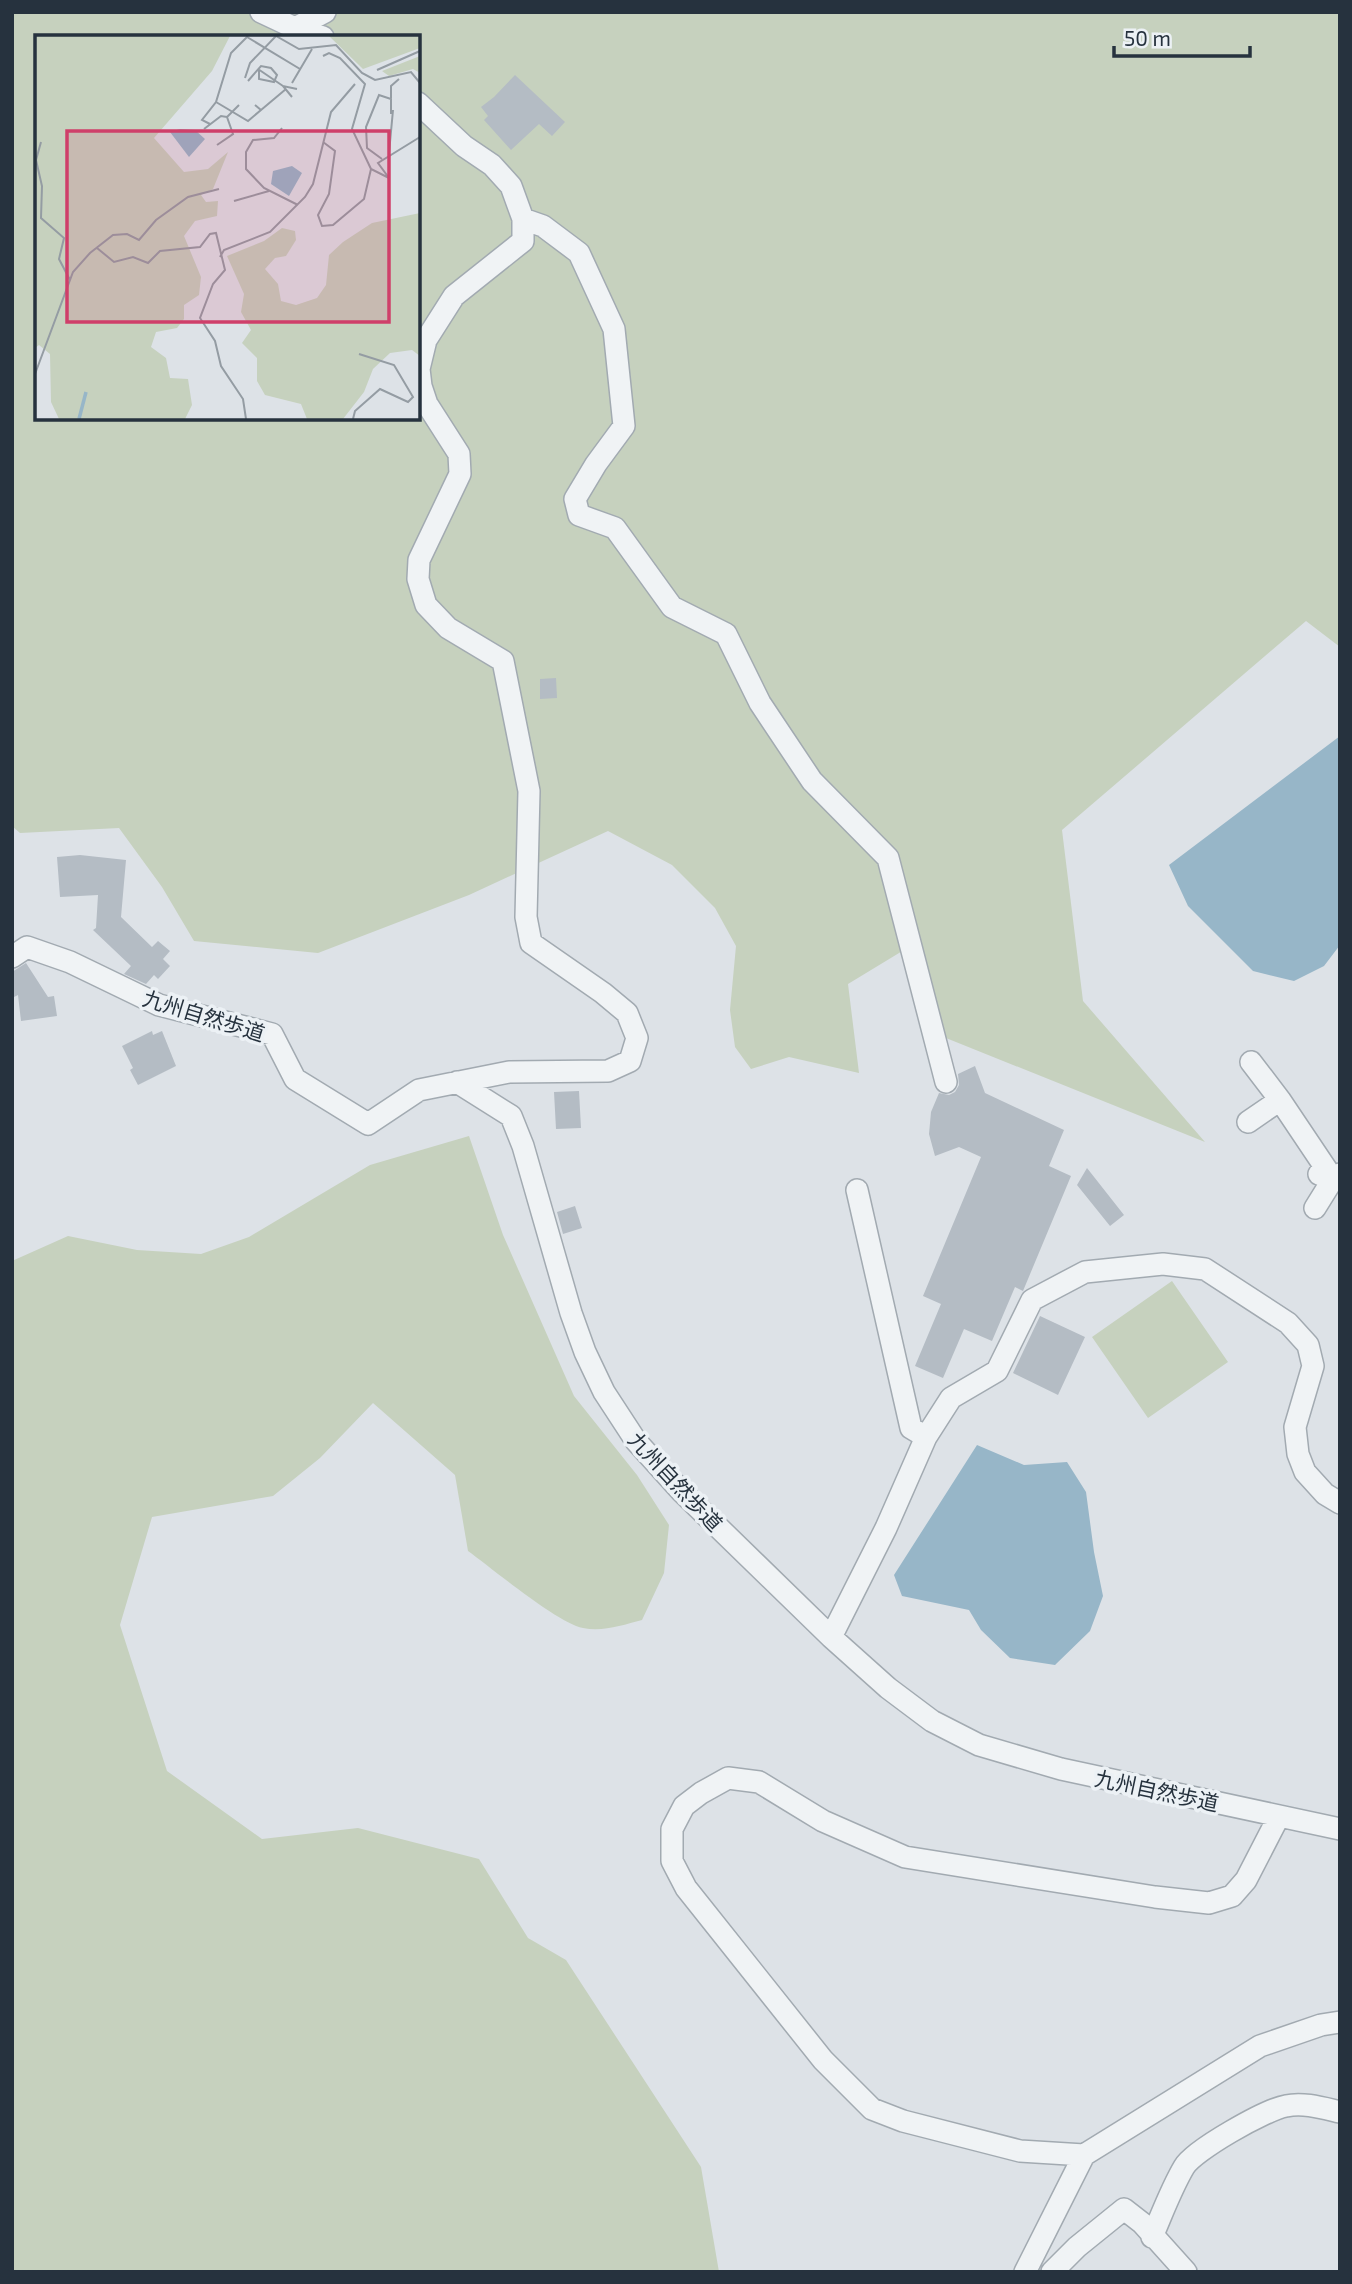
<svg xmlns="http://www.w3.org/2000/svg" width="1352" height="2284" font-family="'Exo 2','Noto Sans JP',sans-serif">
<rect width="100%" height="100%" fill="#dde2e7"/>
<path fill="#c6d1be" fill-rule="evenodd" d="M12 12H1340V647L1306 621 1062 830 1083 1001 1205 1142 941 1036 904 950 848 984 859 1073 789 1057 751 1069 735 1047 730 1010 736 946 715 908 672 865 608 831 469 895 318 953 194 941 162 887 119 828 20 833 12 826ZM37 37H418V418H37Z
M469 1136 503 1235 574 1396 637 1475 669 1525 664 1573 642 1620C623 1625 603 1632 583 1628 557 1623 493 1569 468 1551L455 1475 373 1403 320 1458 273 1496 152 1517 120 1625 167 1771 262 1839 358 1828 479 1859 528 1938 566 1960 701 2167 719 2272H12V1261L68 1236 137 1250 201 1254 249 1237 370 1165Z
M1172 1281 1228 1362 1148 1418 1092 1337Z"/>
<path fill="#97b6c8" d="M1340 736V945L1324 966 1294 981 1253 971 1188 906 1169 865Z
M977 1445 1024 1465 1067 1462 1086 1492 1094 1552 1103 1596 1090 1631 1055 1665 1010 1658 981 1630 969 1610 902 1596 894 1575Z"/>
<path fill="#b4bcc4" d="M515 75 565 122 552 136 539 124 511 150 484 120 488 116 481 107 494 97Z
M556 678 557 698 540 699V679Z
M80 855 126 860 121 917 152 947 158 941 170 951 163 959 170 966 158 979 154 975 146 984 124 974 131 966 93 930 96 928 98 895 60 897 57 857Z
M26 963 48 997 54 996 57 1016 21 1021 18 995 12 998V972Z
M152 1031 153 1035 162 1031 176 1066 138 1085 130 1070 133 1068 122 1046Z
M975 1066 985 1093 1064 1130 1049 1166 1071 1176 1023 1291 1015 1287 992 1341 964 1329 943 1378 915 1366 941 1304 923 1296 981 1157 959 1147 935 1156 929 1134 931 1112 939 1093 949 1095 955 1092 959 1085 958 1074Z
M579 1091 581 1128 556 1129 554 1092Z
M1087 1168 1124 1215 1110 1226 1077 1185Z
M575 1206 582 1228 563 1234 557 1212Z
M1040 1316 1085 1337 1058 1395 1013 1373Z"/>
<g fill="none" stroke-linecap="round" stroke-linejoin="round">
<g stroke="#a2aab1" stroke-width="24">
<path id="minor" d="M261 12 295 28 323 37
M295 28 325 12
M523 219 543 226 579 253 614 329 624 426 596 464 575 499 579 515 615 528 672 607 726 634 760 703 812 781 888 858 946 1082
M12 957 27 947 70 962 159 1005 272 1034 295 1079 368 1124 419 1090 509 1072 608 1071 630 1061 637 1038 627 1013 603 993 531 943 526 917 529 791 503 661 448 628 426 605 418 579 419 560 460 474 459 454 427 404 421 386 419 369 426 340 454 296 523 241V219L511 186 492 165 464 146 418 103
M1251 1062 1280 1100 1333 1179 1340 1174
M457 1082 511 1116 523 1146 571 1313 585 1352 604 1392 636 1441 682 1492 831 1637 888 1688 932 1721 979 1745 1061 1769 1340 1829
M1248 1122 1280 1100
M857 1190 911 1428 926 1437
M1315 1208 1333 1179 1319 1174
M831 1637 886 1528 926 1437 951 1398 997 1371 1032 1300 1085 1272 1163 1264 1205 1269 1288 1323 1308 1345 1313 1366 1295 1427 1298 1454 1305 1472 1325 1494 1340 1503
M1084 2155 1020 2151 903 2121 872 2109 823 2060 686 1888 672 1861V1829L684 1806 701 1793 728 1778 759 1782 823 1821 905 1857 1155 1897 1209 1903 1232 1896 1246 1880 1279 1816
M1152 2237C1162 2214 1171 2189 1184 2167 1194 2150 1265 2110 1286 2106 1303 2102 1323 2108 1340 2112
M1025 2272 1084 2155 1260 2046 1321 2025 1340 2022
M1052 2272 1077 2247 1124 2209 1142 2223 1186 2272"/>
</g>
<use href="#minor" stroke="#f0f3f5" stroke-width="21"/>
</g>
<g text-anchor="middle" dominant-baseline="central" stroke-width="7" stroke-linejoin="round" paint-order="stroke">
<g font-size="21" fill="#26323e" stroke="#ecf1f5">
<text transform="translate(204 1015) rotate(17)">九州自然歩道</text>
<text transform="translate(676 1481) rotate(47)">九州自然歩道</text>
<text transform="translate(1157 1790) rotate(12)">九州自然歩道</text>
</g>
</g>
<g transform="translate(35 35)">
<rect width="385" height="385" fill="#dde2e7"/>
<path d="M0 1H195L177 36 119 103 149 137 173 134 193 117 178 154 166 160 171 167 183 166 182 181 160 186 149 201 166 242 164 260 149 270V284L142 293 121 297 116 312 131 323 135 343 153 344 157 370 150 384H24L16 367 15 319 4 310 0 313ZM294 1H385V13L328 34ZM385 21V38L378 34 354 41 347 36ZM385 178V321L377 315 355 318 338 334 329 357 308 384H272L266 369 230 360 222 346V323L207 308 216 295 206 277 209 259 192 221 229 206 247 193 260 196 261 205 251 221 240 223 230 234 243 249 246 266 261 270 282 263 291 250 294 220 308 207 337 188Z" fill="#c6d1be"/>
<path d="M145 94 160 95 170 104 154 122 135 97ZM257 131 267 138 254 161 236 149 238 136Z" fill="#97b6c8"/>
<path fill="none" stroke="#97b6c8" stroke-width="3.5" d="M44 384 51 357"/>
<path fill="none" stroke="#949ca3" stroke-width="2" d="M212 2 265 34M288 21 294 18 305 23 330 49 317 94 336 134 354 143 343 128 385 102M223 34 248 51M342 35 385 16M210 43 215 28 241 1 264 14 301 10 327 38 340 45 376 37 385 48M213 46 226 31 236 33 242 40 239 47 224 44V35M257 48 277 14M257 62 248 51 262 54M356 63V51L364 44M181 67 213 86 226 75 220 70M226 75 251 54M175 89 167 85 181 67 196 18 213 1M247 93 239 103 218 105 211 117V134L229 153 263 170M169 94 186 81 192 82M6 107 1 125 7 151 6 183 29 203 24 224 35 245M288 107 300 116 294 159 283 180 287 191 298 190 329 164 336 134M182 110 198 99 192 82 204 70M354 118 358 75M347 124 332 113 331 92 344 60 356 64V79M199 166 234 156M62 213 79 227 98 222 113 228 125 216 165 212 175 199 181 198 190 235 178 249 165 283 180 306 186 331 208 364 211 384M185 222 189 215 235 197 270 162 278 149 296 77 320 49M0 339 38 237 55 218 78 200 92 199 104 205 121 185 153 162 184 154M318 384 320 376 345 354 373 367 378 362 359 330 324 319"/>
<path fill="#cf3f6a" fill-opacity="0.15" stroke="#cf3f6a" stroke-width="3.5" d="M32 96H354V287H32Z"/>
<rect width="385" height="385" fill="none" stroke="#26323e" stroke-width="3.5"/>
</g>
<rect width="1352" height="2284" fill="none" stroke="#26323e" stroke-width="28"/>
<path d="M1114 46v10h136v-10" fill="none" stroke="#26323e" stroke-width="3.5"/>
<text x="1124" y="46" font-size="21" fill="#26323e" stroke="#ecf1f5" stroke-width="5" paint-order="stroke">50 m</text>
</svg>
